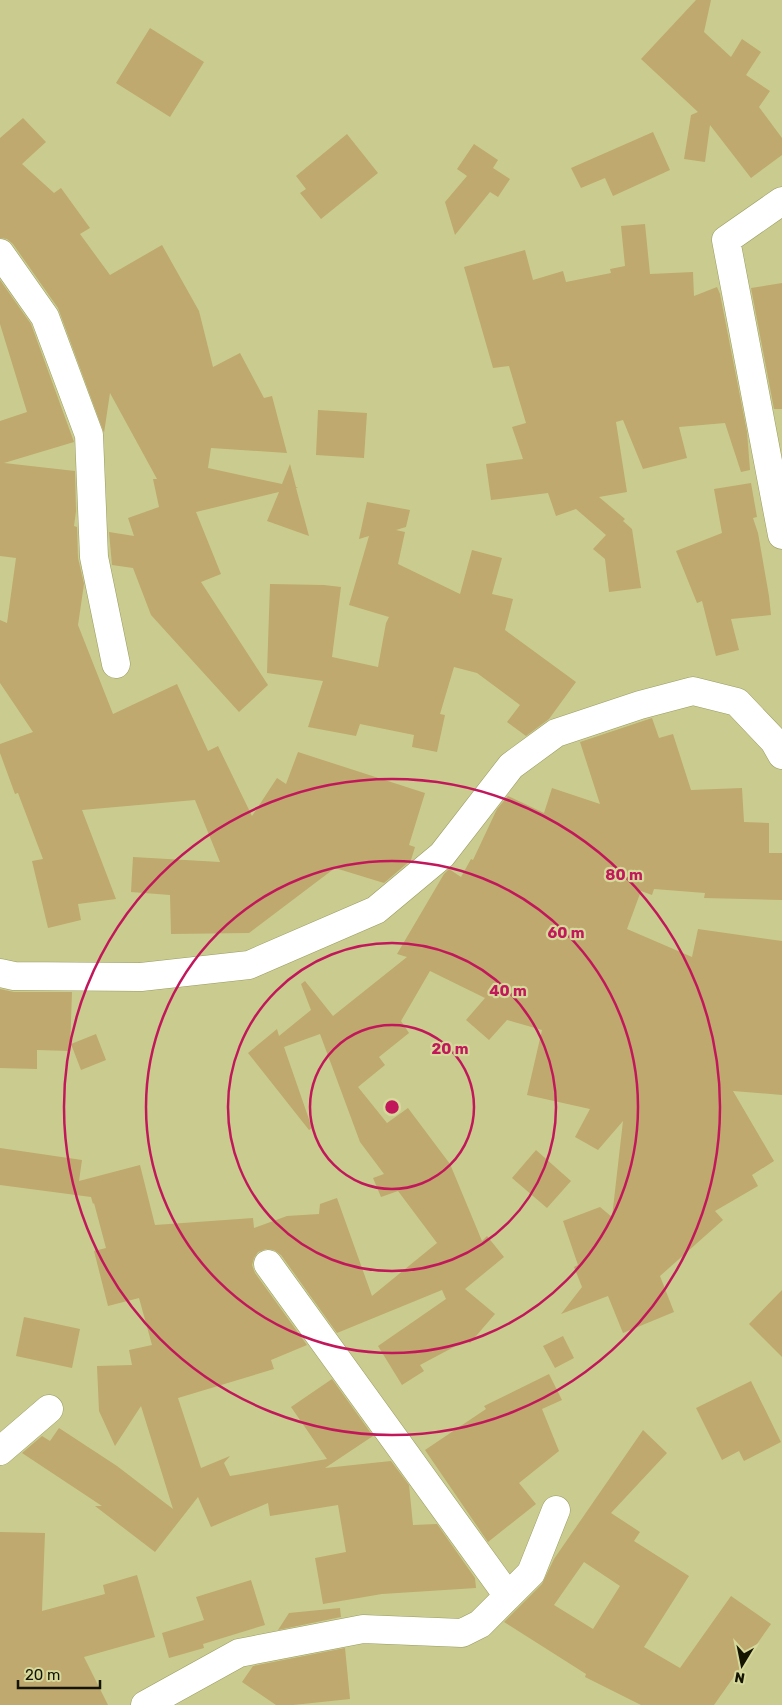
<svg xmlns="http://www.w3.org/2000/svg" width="782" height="1705" font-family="Rubik,sans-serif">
<rect width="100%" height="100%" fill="#c9cc8e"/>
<path fill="#bfa96e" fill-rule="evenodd" d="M696 0H711L704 32 731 57 742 39 761 52 746 75 770 91 759 107 782 138V155L751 178 710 125 705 162 684 159 691 115 698 112 641 59Z
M150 28 204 62 170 117 116 83Z
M23 118 46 142 22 164 54 193 61 188 90 228 80 234 110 275 162 245 199 311 213 367 240 353 264 398 272 396 287 453 211 448 208 468 282 484 290 464 296 487H298L296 488 309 536 267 521 279 492 196 512 221 574 201 582 268 685 239 712 151 615 133 568 112 565 109 532 134 536 128 518 159 507 153 479H157L110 393 104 433 58 308 13 244 7 239 0 238V138Z
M653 132 670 170 613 196 605 178 581 188 571 168Z
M347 134 378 173 321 219 300 193 306 189 296 176Z
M474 144 498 160 493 168 510 179 498 197 490 192 455 235 445 202 467 176 457 169Z
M645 224 650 274 693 272 694 296 717 287 720 294 747 432 750 470 741 472 725 423 679 427 687 458 643 469 623 420 616 422 627 492 599 497 625 519 623 521 632 529 641 588 609 592 605 559 593 549 606 535 576 509 556 516 548 493 491 500 486 464 523 459 512 427 526 423 509 366 493 368 464 267 525 250 533 280 563 271 566 282 611 273 610 269 625 266 621 226Z
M0 280 31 324 74 442 4 463 75 471 76 511 74 526 77 527 78 558 84 584 78 625 113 714 177 684 208 751 218 746 252 816 277 778 286 784 298 752 425 793 409 845 415 847 411 860 384 883 335 868 249 933 171 934 170 895 131 892 133 857 220 862 195 800 82 810 116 899 78 904 81 920 48 928 32 861 43 859 18 793 15 794 0 753V744L33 732 0 683V620L7 623 16 558 0 556V421L27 412 0 324Z
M782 283V409H774L751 288Z
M318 410 367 413 364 458 316 455Z
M751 483 757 517 753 518 758 533 769 596 771 615 731 619 739 650 716 656 702 601 697 603 676 551 722 533 714 489Z
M367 502 410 510 406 527 396 530 405 532 398 564 460 594 472 550 502 558 492 594 513 599 505 630 576 682 549 719 526 736 507 722 520 705 477 673 454 667 440 714 445 715 437 752 412 747 414 735 360 724 356 736 308 727 323 681 267 673 270 584 324 585 341 587 332 657 378 667 386 623 389 617 349 605 369 536 359 539Z
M652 718 659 738 673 734 691 790 742 788 744 822 769 823V853H782V900L704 898 705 893 654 889 652 895 641 891 627 929 692 957 698 929 782 941V1095L733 1091 774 1161 752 1175 758 1186 715 1211 723 1220 660 1276 674 1312 623 1333 608 1296 561 1314 582 1287 574 1267 578 1265 563 1221 600 1207 612 1217 623 1121 598 1150 575 1137 590 1109 527 1095 542 1030 507 1020 489 1040 466 1020 485 998 430 971 401 1021 409 1033 379 1057 385 1065 358 1087 387 1123 408 1108 450 1164 482 1241 487 1236 504 1257 465 1289 495 1314 470 1343 467 1340 420 1365 424 1371 402 1385 378 1346 446 1299 442 1290 337 1333 281 1255 274 1250 266 1249 258 1252 254 1258 252 1265 255 1273 307 1345 271 1360 274 1369 178 1398 201 1468 230 1456 224 1463 230 1476 327 1459 291 1407 332 1379 373 1436 325 1468 391 1461 409 1485 413 1525 437 1524 475 1578 476 1588 382 1594 323 1604 315 1558 346 1552 338 1505 270 1516 268 1503 211 1527 198 1497 155 1552 95 1506H102L22 1453 42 1436 50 1441 59 1428 117 1466 173 1509 141 1406 115 1446 99 1411 97 1366 132 1365 129 1350 152 1345 139 1298 108 1306 94 1251 106 1248 94 1203 93 1204 91 1197 0 1185V1148L82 1160 79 1181 140 1165 155 1225 253 1218 254 1228 287 1216 319 1214 320 1204 337 1198 372 1296 437 1243 398 1191 381 1197 373 1178 384 1174 360 1142 320 1034 284 1047 312 1128 309 1130 248 1053 277 1029 279 1036 311 1010 301 984 305 981 333 1016 407 957 397 954 444 874 449 869 461 877 471 859 473 860 497 809 508 796 544 813 552 788 600 804 580 742Z
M0 989 14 992H72L70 1051 37 1050V1069L0 1068Z
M96 1034 106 1060 81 1070 71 1044Z
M536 1150 571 1181 547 1208 512 1178Z
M782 1290V1357L749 1324Z
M24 1317 80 1329 72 1368 16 1356Z
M563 1336 574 1358 555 1368 543 1346Z
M549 1374 562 1400 542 1409 559 1451 519 1483 536 1504 488 1542 425 1450 486 1409 484 1406Z
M751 1381 781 1442 744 1461 739 1451 722 1460 696 1408Z
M643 1430 667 1453 611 1513 640 1532 634 1541 689 1576 644 1647 680 1668 731 1596 771 1624 714 1705H641L585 1677 586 1674 504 1622 542 1584 554 1559ZM584 1562 620 1586 593 1629 554 1605Z
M0 1532 45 1533 42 1611 105 1594 103 1585 137 1575 155 1637 84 1657 108 1705H0Z
M251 1580 265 1625 203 1644 204 1648 169 1658 162 1633 204 1620 196 1597Z
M340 1608 341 1617 278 1630 289 1613Z
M345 1648 350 1699 293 1705H276L242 1682 253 1666Z"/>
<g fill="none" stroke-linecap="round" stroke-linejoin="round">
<g stroke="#9a9c60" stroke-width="29">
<path id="minor" d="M782 201 726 240 782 535
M0 253 45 317 89 435 94 557 116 664
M0 973 14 976 141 977 249 965 376 910 442 855 511 766 556 733 640 705 693 691 737 702 774 741 782 755
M268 1264 508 1596
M0 1451 49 1409
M145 1705 239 1653 363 1629 462 1633 480 1624 531 1573 556 1510"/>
</g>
<use href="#minor" stroke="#fff" stroke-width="28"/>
</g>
<g fill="none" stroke="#c2185b" stroke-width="2.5">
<circle cx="392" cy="1107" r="82"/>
<circle cx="392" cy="1107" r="164"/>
<circle cx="392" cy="1107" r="246"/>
<circle cx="392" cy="1107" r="328"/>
</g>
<circle cx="392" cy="1107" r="8" fill="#c2185b" stroke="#d6d99b" stroke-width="2.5"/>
<g font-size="15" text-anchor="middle" font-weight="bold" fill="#c2185b" stroke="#d6d99b" stroke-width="4.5" stroke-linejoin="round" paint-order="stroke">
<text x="624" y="880">80 m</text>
<text x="566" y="938">60 m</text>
<text x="508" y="996">40 m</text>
<text x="450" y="1054">20 m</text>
</g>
<g transform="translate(742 1665) rotate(190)" stroke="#d6d99b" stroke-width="4" paint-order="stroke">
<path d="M0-4L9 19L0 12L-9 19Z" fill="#141400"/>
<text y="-8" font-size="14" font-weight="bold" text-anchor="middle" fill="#141400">N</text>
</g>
<path d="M18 1680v8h82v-8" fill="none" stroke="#141400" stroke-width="2.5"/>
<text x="25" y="1680" font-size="15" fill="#141400" stroke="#d6d99b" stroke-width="4" paint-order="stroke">20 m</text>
</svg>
